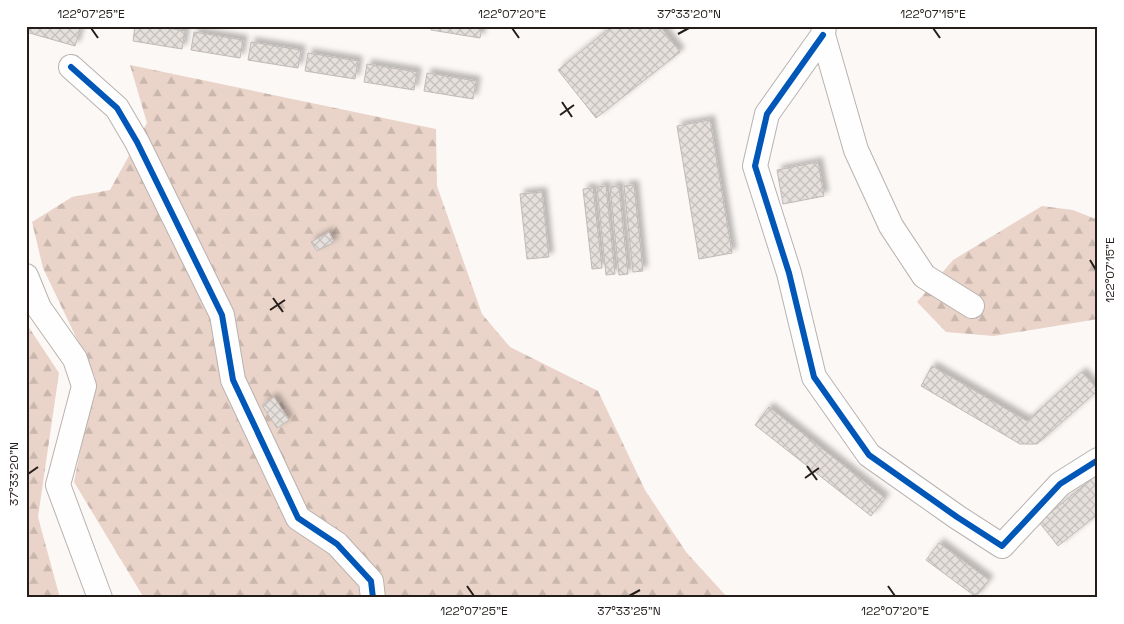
<svg xmlns="http://www.w3.org/2000/svg" width="1124" height="624" font-family="'Space Grotesk',sans-serif">
<defs>
<pattern id="forest-firs" width="22" height="20" patternUnits="userSpaceOnUse" patternTransform="scale(1.25)"><rect width="22" height="20" fill="#ead4c9"/><path d="M5 1l3.5 6h-7zM16 11l3.5 6h-7z" fill="#c9b6ac"/></pattern>
<pattern id="building-cross-hatch" width="8" height="8" patternUnits="userSpaceOnUse" patternTransform="scale(1.25)"><rect width="8" height="8" fill="#e6e0dd"/><path d="M0 0l8 8M0 8l8-8" fill="none" stroke="#c5c0bd"/></pattern>
<filter id="shadow"><feDropShadow dx="4.5" dy="-4.5" stdDeviation="2.5" flood-color="#0004"/></filter>
</defs>
<rect width="100%" height="100%" fill="#fcf8f6"/>
<path fill="url(#forest-firs)" d="M130 65 436 129 437 186 482 314 510 347 598 391 645 490 686 552 728 598H144L74 482 95 377 43 268 32 222 72 197 110 190 147 123Z
M1042 206 1073 210 1098 220V319L994 336 946 332 917 302 953 260Z
M26 323 59 373 38 517 60 598H26Z"/>
<path fill="url(#building-cross-hatch)" stroke="#bfbab7" filter="url(#shadow)" d="M26 26H81L75 46 26 32Z
M135 26H156L185 31 182 49 133 41Z
M431 26H482L480 38 431 30Z
M613 26H660L680 52 596 118 558 70Z
M194 32 243 40 240 58 191 50Z
M251 42 301 50 298 68 248 60Z
M308 53 358 61 355 79 305 71Z
M367 64 417 72 414 90 364 82Z
M427 73 476 81 473 99 424 91Z
M710 120 732 253 699 259 677 126Z
M818 162 824 196 783 204 777 170Z
M634 185 643 271 633 272 624 186Z
M606 186 615 274 606 275 597 187Z
M619 186 628 274 619 275 610 187Z
M593 188 602 268 592 269 583 189Z
M542 192 549 257 527 259 520 194Z
M329 232 334 242 317 251 311 242Z
M932 366 1027 421 1082 372 1098 390 1037 444H1020L921 386Z
M274 397 289 420 277 428 262 405Z
M769 407 885 498 871 516 755 425Z
M1098 474V514L1058 546 1039 522Z
M939 543 989 580 976 597 926 560Z"/>
<g fill="none" stroke-linecap="round" stroke-linejoin="round">
<g stroke="#b8b2b0" stroke-width="26">
<path id="minor" d="M824 26 823 35 856 150 891 226 924 276 972 306
M823 35 767 114 755 166 789 273 814 377 869 455 957 517 1002 546 1060 484 1098 460
M71 67 117 108 137 142 222 315 233 380 298 518 337 544 371 581 373 598
M26 276 39 308 75 359 84 386 58 485 100 598"/>
</g>
<use href="#minor" stroke="#fffefe" stroke-width="24"/>
<g stroke="#fff" stroke-width="9">
<path id="cycleway" d="M823 35 767 114 755 166 789 273 814 377 869 455 957 517 1002 546 1060 484 1098 460
M71 67 117 108 137 142 222 315 233 380 298 518 337 544 371 581 373 598"/>
</g>
<use href="#cycleway" stroke="#0057b8" stroke-width="6"/>
</g>
<path fill="none" stroke="#241d1a" stroke-width="2" d="M91 28 98 38M512 28 519 38M933 28 940 38M678 34 689 28M562 102 572 117M560 115 574 105M1090 260 1096 270M273 298 283 312M270 310 285 300M807 466 817 480M28 474 38 467M805 478 819 468M467 586 474 596M888 586 895 596M629 596 640 590"/>
<rect width="1124" height="624" fill="none" stroke="#ffffff" stroke-width="55"/>
<rect x="28" y="28" width="1068" height="568" fill="none" stroke="#241d1a" stroke-width="2"/>
<g font-size="12" text-anchor="middle" fill="#241d1a">
<text x="91" y="18">122°07'25"E</text>
<text x="512" y="18">122°07'20"E</text>
<text x="689" y="18">37°33'20"N</text>
<text x="933" y="18">122°07'15"E</text>
<text transform="translate(1110 270) rotate(-90)" y="4">122°07'15"E</text>
<text transform="translate(14 474) rotate(-90)" y="4">37°33'20"N</text>
<text x="474" y="615">122°07'25"E</text>
<text x="629" y="615">37°33'25"N</text>
<text x="895" y="615">122°07'20"E</text>
</g>
</svg>
